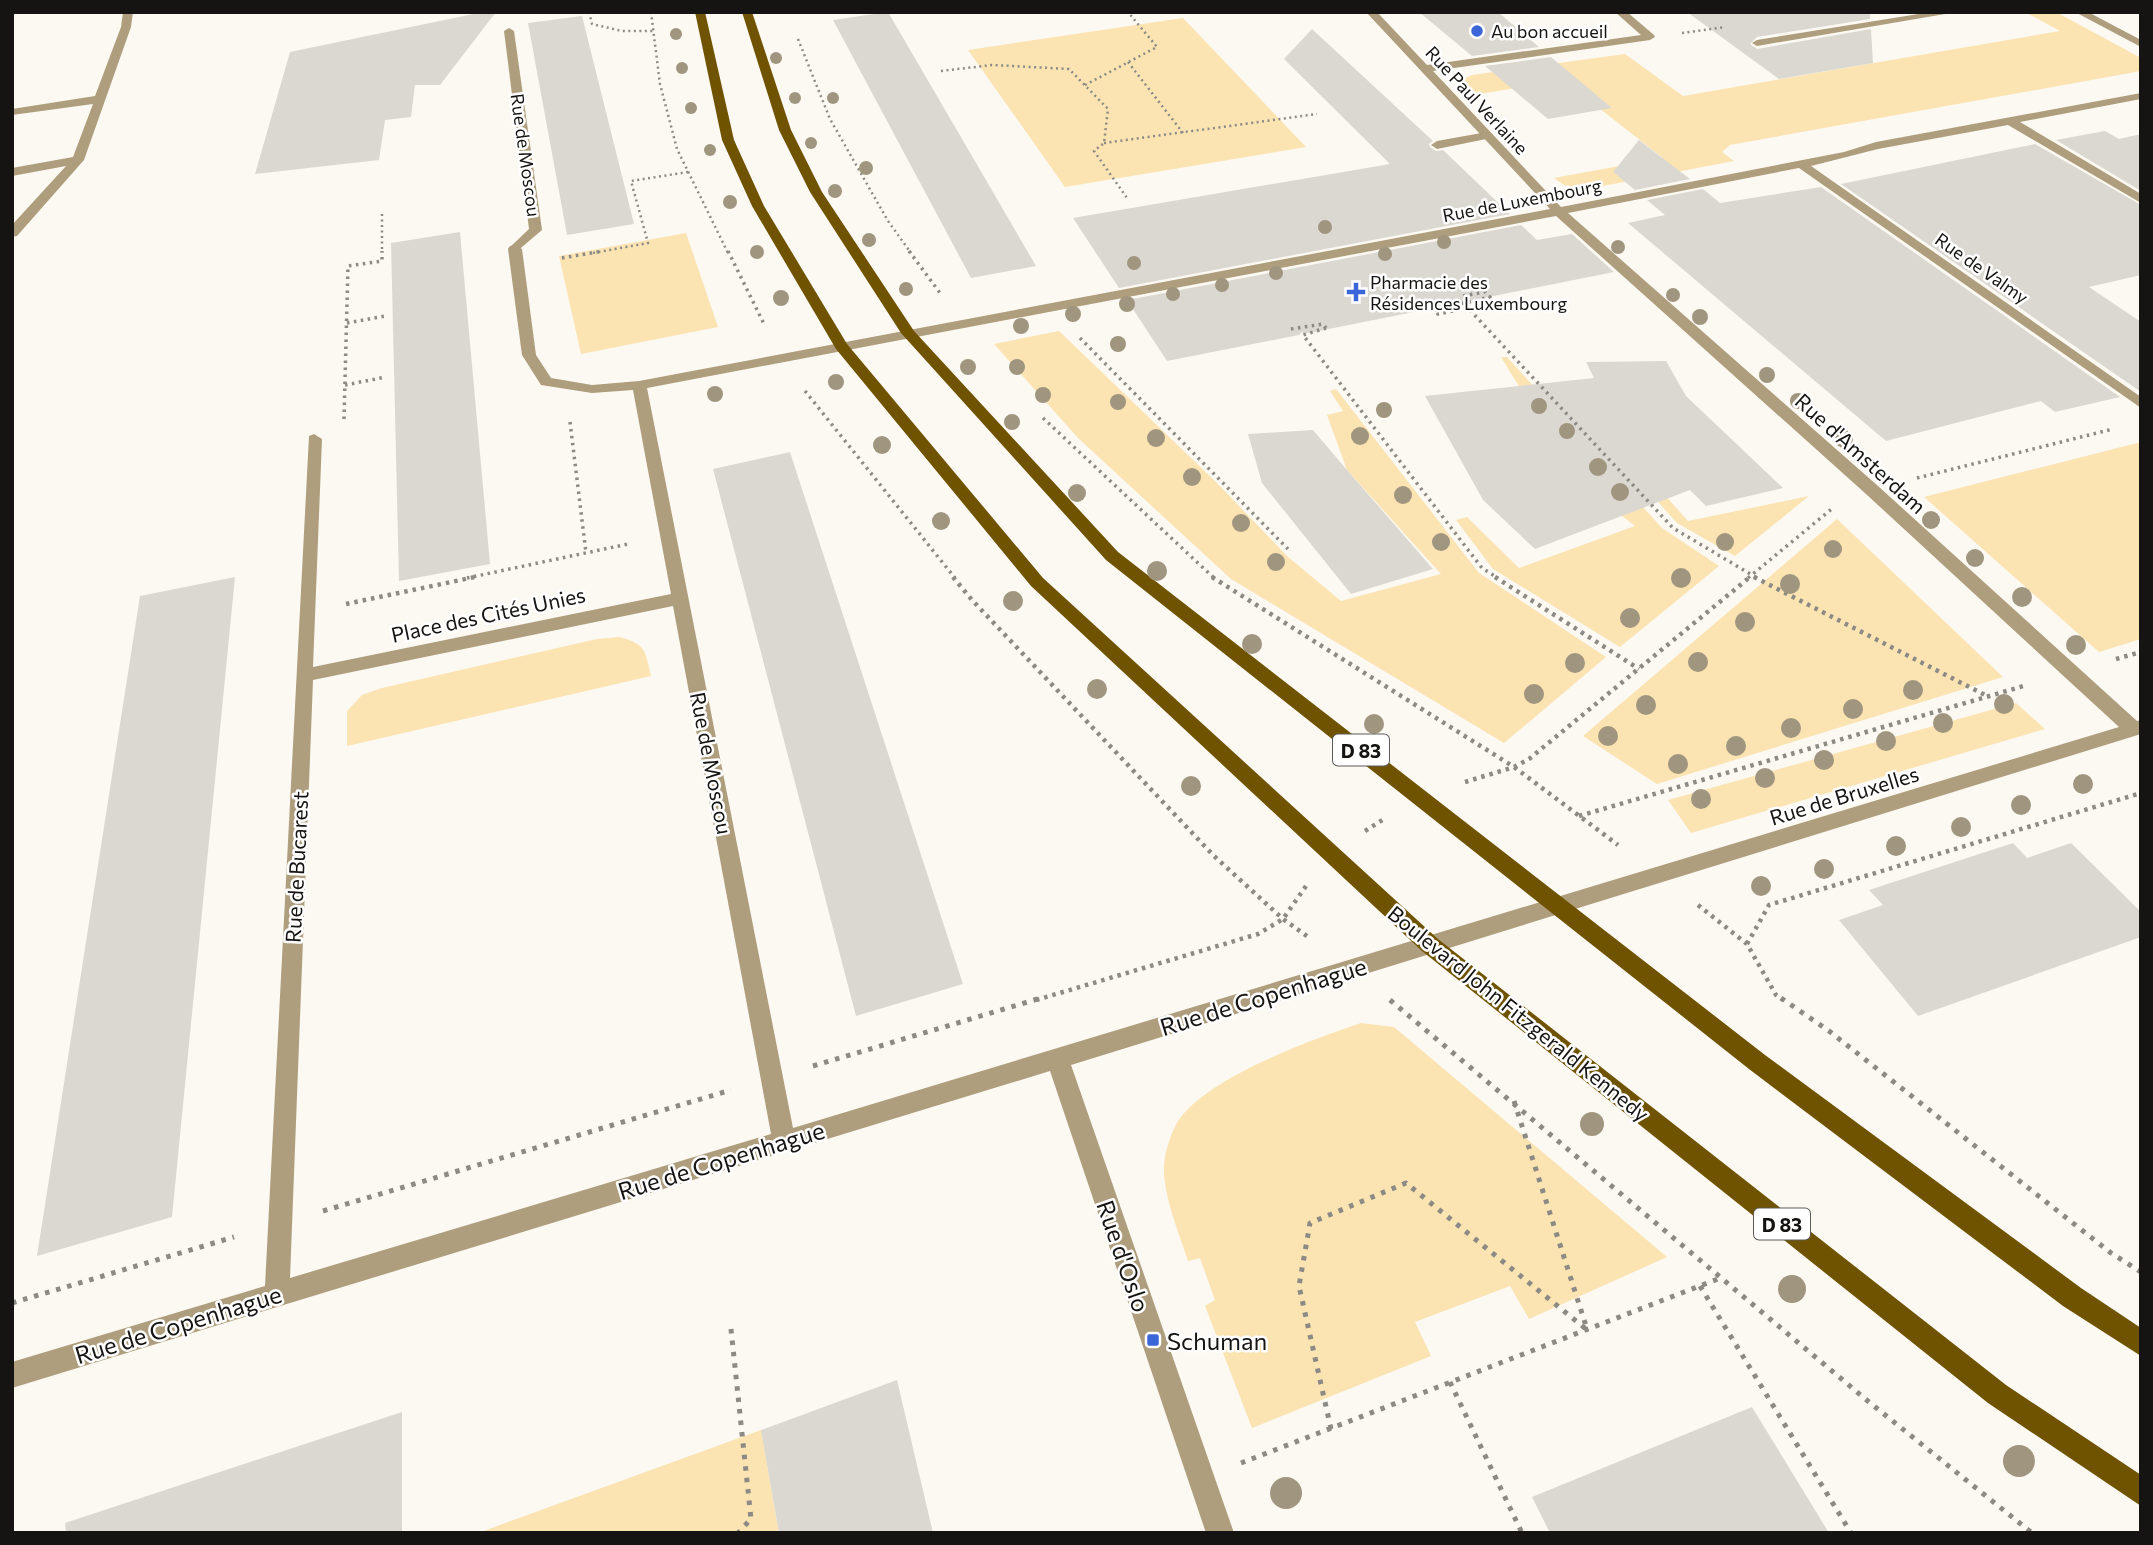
<svg xmlns="http://www.w3.org/2000/svg" width="2153" height="1545" font-family="Commissioner,sans-serif">
<rect width="100%" height="100%" fill="#fcf9f2"/>
<path fill="#fbe3b2" d="M2025 12H2056L2141 58V71L1730 145 1722 152 1734 161 1587 189 1564 185 1554 178 1663 158 1563 80 1474 95 1463 83V79L1472 75 1625 54 1683 96 2060 31Z
M1183 18 1306 147 1065 187 968 50Z
M686 233 718 327 581 354 559 256Z
M1059 331 1216 482 1287 556 1341 601 1441 574 1347 470 1327 415 1343 411 1330 391 1336 389 1479 573 1606 657 1504 743 1231 579 1078 438 994 344Z
M1501 357H1507L1662 528 1719 566 1620 647 1493 569 1456 520 1467 517 1519 568 1635 526 1577 481Z
M2141 442V639L2099 652 1924 497Z
M1645 473 1688 521 1809 496 1735 556 1677 523 1634 475Z
M1837 519 2003 677 1657 784 1583 736Z
M619 637C646 644 645 650 651 676L347 746V711L362 695 382 688 597 639Z
M2016 703 2045 729 1691 833 1668 800Z
M1361 1023 1394 1027 1667 1257 1529 1319 1510 1286 1415 1322 1431 1356 1252 1428 1205 1306 1215 1300 1200 1258 1188 1261C1179 1232 1159 1187 1165 1157 1167 1146 1174 1125 1181 1117 1214 1075 1311 1040 1361 1023Z
M761 1430 779 1533H478Z"/>
<path fill="#dbd8d2" d="M483 12H496L440 85H415L411 117 385 120 379 160 255 174 290 52Z
M888 12 1036 266 971 278 833 20Z
M1419 12H1498L1539 47 1472 56Z
M1687 12H1870V19L1757 37 1750 44 1757 49 1871 29 1873 63 1779 79Z
M582 16 634 224 567 235 528 23Z
M1312 29 1433 141 1429 144 1430 147 1436 151 1443 150 1510 214 1119 288 1073 218 1390 164 1284 59Z
M1551 57 1612 108 1548 119 1485 66Z
M2105 131 2119 139 2141 134V191L2056 140Z
M1639 140 1690 179 1635 190 1613 172Z
M2035 144 2141 205V275L2089 287 2141 322V392L1841 184Z
M1821 187 2120 397 2055 412 2041 401 1886 441 1628 223 1665 215 1647 200 1703 189 1720 203Z
M1521 225 1537 240 1572 234 1614 272 1304 334 1302 332 1299 335 1167 361 1127 300Z
M460 232 490 564 399 581 391 243Z
M1666 361 1686 396 1783 488 1706 506 1690 490 1535 549 1483 500 1425 396 1594 378 1586 362Z
M1313 430 1347 470 1433 569 1351 594 1262 483 1248 434Z
M790 452 963 984 856 1016 713 469Z
M235 577 172 1217 37 1256 140 596Z
M2013 843 2027 858 2071 843 2141 912V937L1918 1016 1839 920 1883 905 1869 890Z
M897 1380 933 1533H779L761 1430Z
M1752 1407 1829 1533H1550L1532 1497Z
M402 1412V1533H66L65 1523Z"/>
<g fill="none" stroke-linecap="round" stroke-linejoin="round">
<path stroke="#8c8a85" stroke-width="2.5" stroke-dasharray="2 3.5" stroke-linecap="butt" d="M589 12 592 24 622 31H653
M651 12 660 84 677 149 728 253
M1682 33 1725 27
M798 39 830 119 888 221 911 253
M1128 62 1183 133
M941 71 992 65 1069 69 1108 109 1104 143 1094 151 1127 198
M1085 85 1157 47 1128 12
M1104 143 1317 114
M382 214V253
M593 253 648 243 631 181 688 172"/>
<path stroke="#8c8a85" stroke-width="3.5" stroke-dasharray="2.5 4.5" stroke-linecap="butt" d="M728 251 764 324
M909 251 940 293
M562 258 603 251
M1463 296 1485 292 1490 297 1434 310 1438 314 1468 308 1673 528 1757 578
M347 323 385 316
M1326 328 1303 335 1482 568 1498 578
M1291 329 1323 324 1326 328
M1080 338 1288 549
M345 385 386 377
M805 391 955 578
M1043 418 1214 578
M344 419 348 266 382 261V251
M570 422 586 553
M1917 478 2113 429
M467 578 628 544
M1748 578 1834 507"/>
<path stroke="#8c8a85" stroke-width="4.5" stroke-dasharray="3.5 5" stroke-linecap="butt" d="M953 577 972 600 1214 856 1283 919 1311 939
M1212 577 1514 767 1618 845
M1495 577 1639 669
M1754 577 1987 696
M346 604 475 577
M2116 659 2141 652
M1465 782 1514 767 1529 759 1750 577
M1579 816 2027 685
M1365 831 1384 819
M1698 905 1747 944 1776 995 1783 1000
M1747 944 1769 905 2141 793
M1036 1000 1258 934 1283 919 1306 886"/>
<path stroke="#8c8a85" stroke-width="5" stroke-dasharray="4.5 7" stroke-linecap="butt" d="M1781 998 1829 1031 2111 1253 2141 1272
M1390 1000 1869 1402 2032 1533
M813 1066 1041 998
M1514 1101 1587 1329
M323 1211 731 1090
M1700 1286 1851 1533
M12 1303 234 1237
M731 1329 751 1519 738 1533
M1450 1382 1522 1533
M1331 1429 1299 1286 1310 1223 1406 1183 1586 1329
M1241 1463 1723 1277"/>
<path fill="#ae9e7d" fill-rule="evenodd" d="M509 28 514 31 542 230 515 253 508 249 529 229 504 31Z
M1487 132 1491 134V138L1437 149 1431 145 1437 141Z"/>
<path fill="#ae9e7d" fill-rule="evenodd" d="M123 12H133L131 27 84 160 17 236 12 237V225L66 166 12 176V168L73 157 93 104 12 115V109L95 96 121 27Z
M1366 12H1377L1427 65 1641 35 1615 12H1627L1654 35 1655 37 1650 40 1433 71 1561 207 1844 152 1876 142 2141 93V99L2020 122 2141 194V203L2008 125 1878 149 1811 166 2141 397V408L1799 168 1568 213 1878 486 2137 721 2141 720V734L1071 1065 1234 1533H1206L1050 1071 12 1388V1362L265 1286 309 436 314 434 322 439 313 667 671 594 633 390 592 393 541 385 522 355 508 249 510 246 515 245 522 249 536 355 551 378 592 385 639 381 1550 209ZM1556 216 1866 494 2119 727 793 1128 647 388ZM673 606 771 1134 290 1278 313 680Z
M1931 12H1957L1757 46 1752 43 1757 40Z
M2075 12H2088L2141 40V47Z"/>
<path fill="#705300" fill-rule="evenodd" d="M695 12H705L734 140 764 206 847 344 1043 578 1438 939 2006 1385 2141 1475V1506L1988 1403 1422 951 1031 586 836 349 752 206 722 140Z
M742 12H752L791 130 822 192 914 331 1118 552 1765 1055 2081 1288 2141 1328V1356L2063 1306 1749 1069 1106 560 901 333 810 192 779 130Z"/>
</g>
<g fill="#a0957f">
<circle cx="676" cy="34" r="6"/>
<circle cx="776" cy="58" r="6"/>
<circle cx="682" cy="68" r="6"/>
<circle cx="795" cy="98" r="6"/>
<circle cx="833" cy="98" r="6"/>
<circle cx="691" cy="108" r="6"/>
<circle cx="811" cy="143" r="6"/>
<circle cx="710" cy="150" r="6"/>
<circle cx="866" cy="168" r="7"/>
<circle cx="835" cy="191" r="7"/>
<circle cx="730" cy="202" r="7"/>
<circle cx="1325" cy="227" r="7"/>
<circle cx="869" cy="240" r="7"/>
<circle cx="1444" cy="242" r="7"/>
<circle cx="1618" cy="247" r="7"/>
<circle cx="757" cy="252" r="7"/>
<circle cx="1385" cy="254" r="7"/>
<circle cx="1134" cy="263" r="7"/>
<circle cx="1276" cy="273" r="7"/>
<circle cx="1222" cy="285" r="7"/>
<circle cx="906" cy="289" r="7"/>
<circle cx="1173" cy="294" r="7"/>
<circle cx="1673" cy="295" r="7"/>
<circle cx="781" cy="298" r="8"/>
<circle cx="1127" cy="304" r="8"/>
<circle cx="1073" cy="314" r="8"/>
<circle cx="1700" cy="317" r="8"/>
<circle cx="1021" cy="326" r="8"/>
<circle cx="1118" cy="344" r="8"/>
<circle cx="968" cy="367" r="8"/>
<circle cx="1017" cy="367" r="8"/>
<circle cx="1767" cy="375" r="8"/>
<circle cx="836" cy="382" r="8"/>
<circle cx="715" cy="394" r="8"/>
<circle cx="1043" cy="395" r="8"/>
<circle cx="1798" cy="401" r="8"/>
<circle cx="1118" cy="402" r="8"/>
<circle cx="1539" cy="406" r="8"/>
<circle cx="1384" cy="410" r="8"/>
<circle cx="1012" cy="422" r="8"/>
<circle cx="1567" cy="431" r="8"/>
<circle cx="1360" cy="436" r="9"/>
<circle cx="1156" cy="438" r="9"/>
<circle cx="1844" cy="439" r="9"/>
<circle cx="882" cy="445" r="9"/>
<circle cx="1598" cy="467" r="9"/>
<circle cx="1192" cy="477" r="9"/>
<circle cx="1620" cy="492" r="9"/>
<circle cx="1077" cy="493" r="9"/>
<circle cx="1403" cy="495" r="9"/>
<circle cx="1931" cy="520" r="9"/>
<circle cx="941" cy="521" r="9"/>
<circle cx="1241" cy="523" r="9"/>
<circle cx="1441" cy="542" r="9"/>
<circle cx="1725" cy="542" r="9"/>
<circle cx="1833" cy="549" r="9"/>
<circle cx="1975" cy="558" r="9"/>
<circle cx="1276" cy="562" r="9"/>
<circle cx="1157" cy="571" r="10"/>
<circle cx="1681" cy="578" r="10"/>
<circle cx="1790" cy="584" r="10"/>
<circle cx="2022" cy="597" r="10"/>
<circle cx="1013" cy="601" r="10"/>
<circle cx="1630" cy="618" r="10"/>
<circle cx="1745" cy="622" r="10"/>
<circle cx="1252" cy="644" r="10"/>
<circle cx="2076" cy="645" r="10"/>
<circle cx="1698" cy="662" r="10"/>
<circle cx="1575" cy="663" r="10"/>
<circle cx="1097" cy="689" r="10"/>
<circle cx="1913" cy="690" r="10"/>
<circle cx="1534" cy="694" r="10"/>
<circle cx="2004" cy="704" r="10"/>
<circle cx="1646" cy="705" r="10"/>
<circle cx="1853" cy="709" r="10"/>
<circle cx="1943" cy="723" r="10"/>
<circle cx="1374" cy="724" r="10"/>
<circle cx="1791" cy="728" r="10"/>
<circle cx="1608" cy="736" r="10"/>
<circle cx="1886" cy="741" r="10"/>
<circle cx="1736" cy="746" r="10"/>
<circle cx="1824" cy="760" r="10"/>
<circle cx="1678" cy="764" r="10"/>
<circle cx="1765" cy="778" r="10"/>
<circle cx="2083" cy="784" r="10"/>
<circle cx="1191" cy="786" r="10"/>
<circle cx="1701" cy="799" r="10"/>
<circle cx="2021" cy="805" r="10"/>
<circle cx="1961" cy="827" r="10"/>
<circle cx="1896" cy="846" r="10"/>
<circle cx="1824" cy="869" r="10"/>
<circle cx="1761" cy="886" r="10"/>
<circle cx="1592" cy="1124" r="12"/>
<circle cx="1792" cy="1289" r="14"/>
<circle cx="2019" cy="1461" r="16"/>
<circle cx="1286" cy="1493" r="16"/>
</g>
<g fill="#3c66d7" stroke="#fff" stroke-width="2.5">
<circle cx="1477" cy="31" r="7"/>
<path d="M1352.5 281.5h7v7h7v7h-7v7h-7v-7h-7v-7h7z"/>
<rect x="1146" y="1333" width="14" height="14" rx="3.5"/>
</g>
<g text-anchor="middle" dominant-baseline="central" stroke-width="5" stroke-linejoin="round" paint-order="stroke">
<g font-size="18" fill="#151412" stroke="#fff" text-anchor="start">
<text x="1491" y="31">Au bon accueil</text>
<text x="1370" y="282">Pharmacie des<tspan x="1370" dy="21">Résidences Luxembourg</tspan></text>
</g>
<g font-size="18" fill="#151412" stroke="#fff">
<text transform="translate(1477 100) rotate(47)">Rue Paul Verlaine</text>
<text transform="translate(526 155) rotate(82)">Rue de Moscou</text>
<text transform="translate(1522 200) rotate(-11)">Rue de Luxembourg</text>
<text transform="translate(1982 268) rotate(35)">Rue de Valmy</text>
</g>
<g fill="#fff" stroke="#5b5a59" stroke-width="2">
<rect x="1333" y="734.5" width="56" height="31" rx="5"/>
<rect x="1754" y="1208.5" width="56" height="31" rx="5"/>
</g>
<g font-size="19" font-weight="bold" fill="#151412">
<text x="1361" y="750">D 83</text>
<text x="1782" y="1224">D 83</text>
</g>
<g font-size="21" fill="#151412" stroke="#fff">
<text transform="translate(1861 453) rotate(42)">Rue d'Amsterdam</text>
<text transform="translate(488 614) rotate(-12)">Place des Cités Unies</text>
<text transform="translate(712 763) rotate(79)">Rue de Moscou</text>
<text transform="translate(1844 795) rotate(-17)">Rue de Bruxelles</text>
<text transform="translate(296 867) rotate(-87)">Rue de Bucarest</text>
<text transform="translate(1519 1013) rotate(39)">Boulevard John Fitzgerald Kennedy</text>
</g>
<g font-size="24" fill="#151412" stroke="#fff">
<text transform="translate(1263 996) rotate(-17)">Rue de Copenhague</text>
<text transform="translate(721 1160) rotate(-17)">Rue de Copenhague</text>
<text transform="translate(1124 1256) rotate(71)">Rue d'Oslo</text>
<text transform="translate(178 1324) rotate(-17)">Rue de Copenhague</text>
</g>
<g font-size="24" fill="#151412" stroke="#fff" text-anchor="start">
<text x="1167" y="1340">Schuman</text>
</g>
</g>
<rect width="2153" height="1545" fill="none" stroke="#151412" stroke-width="28"/>
</svg>
